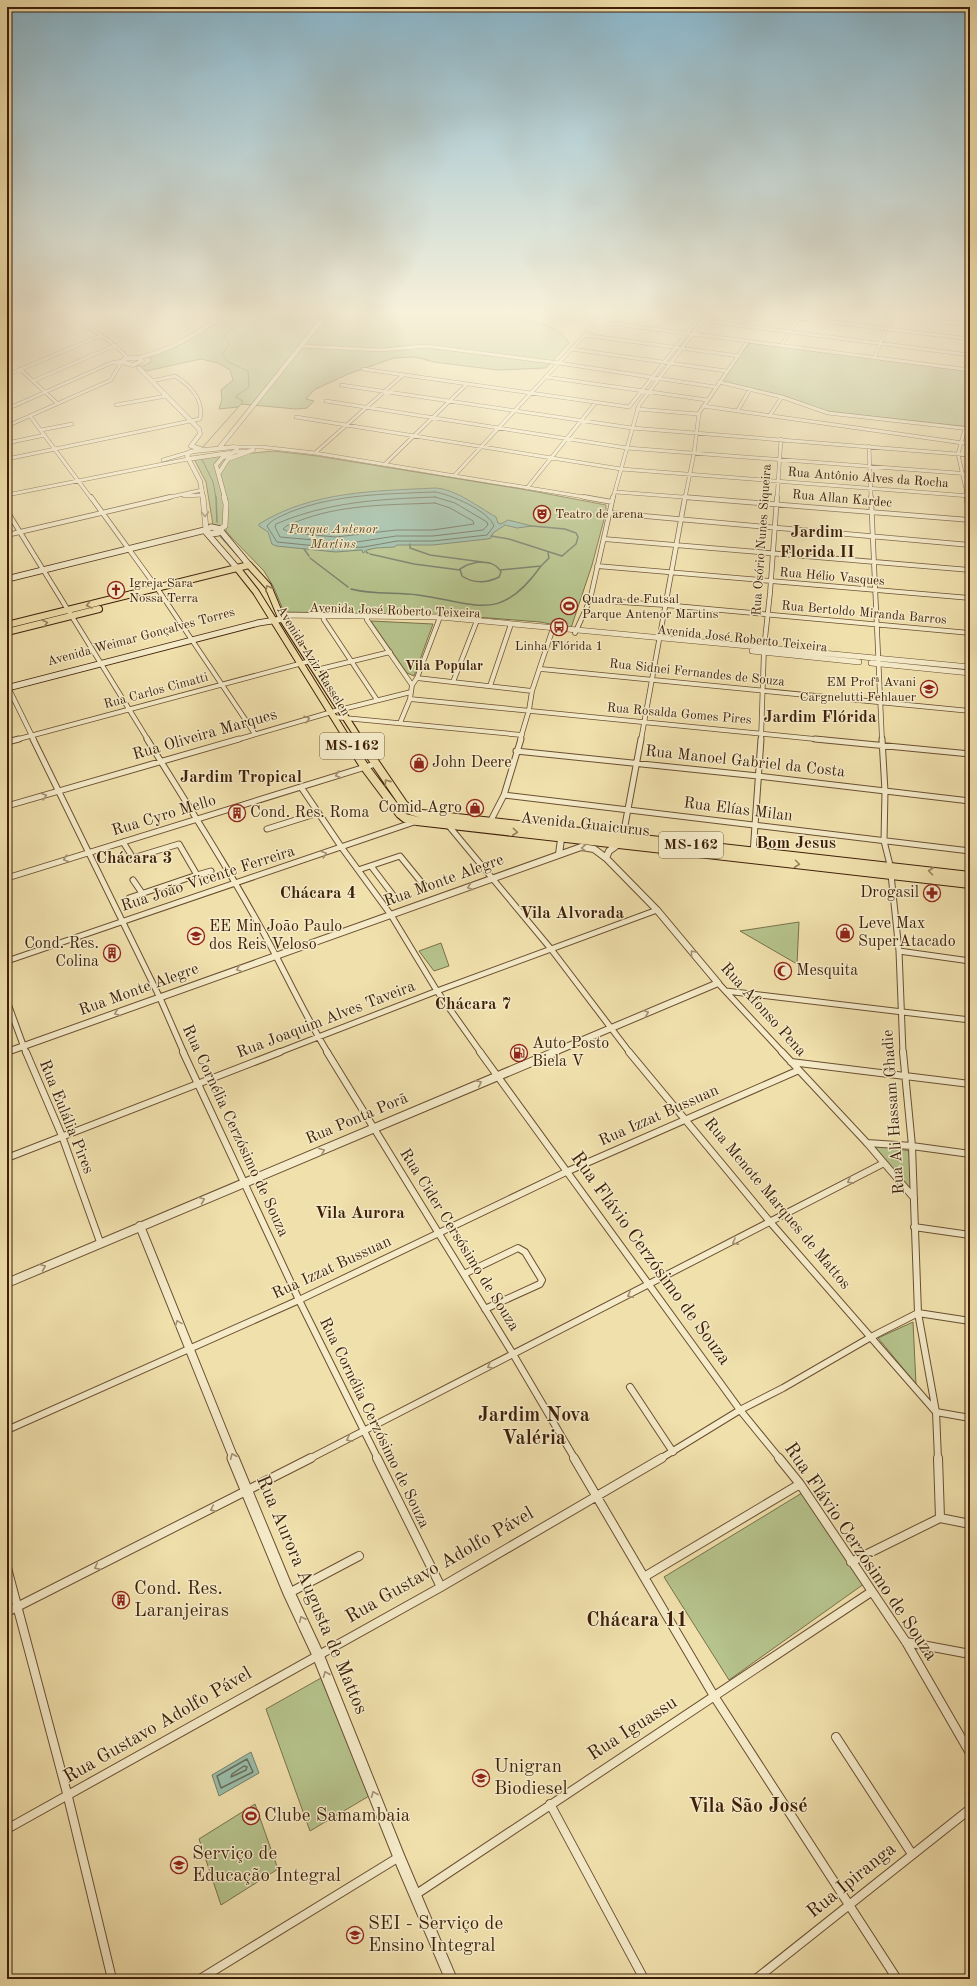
<svg xmlns="http://www.w3.org/2000/svg" width="977" height="1986" font-family="'Old Standard TT',serif">
<rect width="100%" height="100%" fill="#f0e0ac"/>
<filter id="stains"><feTurbulence type="fractalNoise" baseFrequency=".005" numOctaves="4"/><feColorMatrix values="0 0 0 0 .2 0 0 0 0 .09 0 0 0 0 .02 0 0 0 .5 -.17"/></filter>
<radialGradient id="worn" r=".72"><stop offset=".6" stop-color="#630" stop-opacity="0"/><stop offset="1" stop-color="#630" stop-opacity=".3"/></radialGradient>
<path fill="#b6c38c" stroke="#7a714a" d="M234 312H507L503 316C525 321 558 322 569 343L546 368 498 370 434 362 415 357 394 358 348 374 314 390 306 399 314 401 307 408 296 409 241 404 238 407 219 409 222 399 221 390 233 380 230 370 218 363 201 359 146 371 141 367 151 362 150 357 178 345Z
M750 343 970 371V427L825 411 785 396 722 381 740 355Z
M273 451 317 456 527 490 606 505V512L592 565 571 628 540 622 451 615 284 612 273 586 264 571 231 537 226 531V526L213 525 206 482 194 459Z
M371 621 433 624 414 676 407 673Z
M799 922 797 964 740 931Z
M441 943 449 966 434 971 419 951Z
M873 1145 910 1151 912 1192Z
M913 1322 916 1384 878 1338Z
M802 1493 868 1581 729 1680 664 1577Z
M321 1678 369 1796 310 1831 266 1709Z
M255 1804 278 1869 221 1905 199 1839Z"/>
<path fill="#9abdaa" stroke="#757e6a" d="M435 488C456 489 478 507 496 517L498 523 501 524 508 520 532 526 517 528 505 525 493 533 491 538 487 539 433 545H397L394 547 376 548 367 550 363 553 362 550 336 552 276 546 272 544 268 532 259 526V524C312 491 375 491 435 488Z
M251 1752 259 1773 219 1796 212 1775Z"/>
<g fill="none" stroke-linecap="round" stroke-linejoin="round">
<path stroke="#6c6e5a" stroke-width="1" d="M435 492C450 494 489 511 494 526L487 535 433 541H397L364 547 336 548 277 542 267 526C272 519 282 516 290 512 336 494 386 494 435 492Z
M435 497 455 503 487 522 488 525 483 530 433 536H396L350 543 280 537 275 527 276 524C327 502 380 499 435 497Z
M435 503 450 508 473 521 474 524 433 530H396L336 537 291 533 283 529C286 525 292 524 296 522 340 504 389 505 435 503Z"/>
<path stroke="#6c6e5a" stroke-width="1.5" d="M247 1759 253 1772 221 1788 217 1776Z
M244 1766 247 1767 246 1770 231 1777 232 1774Z"/>
<path stroke="#757e6a" stroke-width="1" d="M202 448 242 403 243 401 235 397 249 387 248 371 228 362 222 354 229 345 224 334 239 326 251 312
M202 459 213 482 216 498"/>
<path stroke="#757e6a" stroke-width="1.5" d="M216 497 217 522
M220 536 238 556
M491 536 509 539 562 556 576 544 578 537 576 533 565 529 532 526
M410 544V548L430 555 490 563
M304 549 309 556
M366 552 368 553
M370 554 414 564 460 570
M310 558 348 587
M478 562C488 562 496 563 501 572L499 577C487 583 474 584 462 576L460 569 467 565Z
M500 570 541 566 549 558 548 553
M351 589C373 595 396 592 418 595 477 603 500 624 541 566"/>
<g stroke="#6a4f32" stroke-width="4">
<path id="minor-far4" d="M59 312C84 323 109 338 128 358
M523 312 970 370
M635 312 970 355 965 370
M749 312 970 339
M863 312 970 325
M551 325 558 316
M584 335 739 356
M302 346 381 350 426 346 559 363 715 387
M781 346 802 312
M571 349 726 371
M874 358 894 312
M20 369 58 404
M363 369 629 407 704 312
M7 375 102 335
M546 377 707 400
M33 381 116 345
M719 382 782 397 828 413 970 429
M341 385 632 428 970 455
M326 401 627 448 970 474
M116 405 166 396
M703 406 970 444
M7 409 111 363 122 361
M637 409 698 414
M738 410 750 389
M770 415 782 397
M30 416 91 498
M296 417 621 469 970 496
M7 426 111 380 122 361
M965 429 958 454 968 498
M41 430 72 424
M7 443 45 435
M869 446 871 498
M234 447H262L315 453 590 498
M233 452 251 451
M315 453 403 375
M7 459 200 419C204 399 191 386 175 376L152 381
M163 460 190 452
M385 464 467 384
M454 476 606 312
M527 488 596 402
M616 492 696 498
M7 495 188 459
M184 496 203 495
M166 498 202 490
M613 498 639 405 709 312
M685 498 694 453 699 413 748 341
M777 498 781 439"/>
</g>
<g stroke="#6a4f32" stroke-width="5.5">
<path id="minor-far3" d="M91 497 157 588 255 734
M584 497 612 502
M684 497 970 520
M871 497 882 740
M967 497 970 531
M7 511 148 740
M611 513 970 545
M7 535 170 497
M604 539 970 570
M597 566 970 598
M590 600 665 605 970 633
M323 615 324 620 377 700
M367 616V620L412 685
M575 633 590 600 613 497
M541 669 970 711
M316 670 390 652
M417 678 532 691
M453 682 476 623
M7 685 34 740
M490 686 510 627
M410 699 825 740
M334 717 522 735
M400 723 410 699 412 685 417 678 440 617
M15 740 310 661
M236 740 335 711 411 692
M520 740 529 710 532 691 552 631
M641 740 685 497
M761 740 764 648 770 593 777 497"/>
</g>
<g stroke="#6a4f32" stroke-width="7">
<path id="minor-far2" d="M33 739 160 998 184 1053
M147 739C191 810 237 882 276 956 293 989 309 1022 328 1053
M815 739 970 754
M882 739 885 791 884 841 890 865 899 951 903 1053
M7 742 19 739
M516 751 758 776 970 801
M301 787 342 848 391 915 437 991 481 1053
M504 795 970 851
M7 806 239 739
M489 824 504 795 521 739
M448 825 551 949 630 1053
M267 829 318 813
M623 836 641 739
M123 842 133 858 179 844 197 875 129 898 130 904
M753 854 761 739
M371 866 396 899
M358 870 400 856 426 888
M197 875 211 871
M7 878 375 764
M133 880 142 893
M899 951 970 961
M7 961 417 821
M718 983 783 1053
M726 991 970 1020
M7 1001 26 1053
M277 1053 437 991 657 910"/>
</g>
<g stroke="#6a4f32" stroke-width="8">
<path id="minor-far1" d="M26 1052 62 1136 100 1242
M183 1052 299 1300 378 1459
M327 1052 513 1354 575 1459
M480 1052 740 1410 780 1459
M629 1052 771 1223 936 1412 970 1418
M782 1052 867 1143 914 1198
M903 1052 912 1146 918 1313 936 1412 938 1459
M791 1062 970 1084
M867 1143 912 1146 970 1154
M7 1158 280 1052
M914 1227 970 1235
M464 1274 518 1248 525 1252 542 1280 540 1284 485 1309
M630 1387 673 1452
M7 1430 299 1300 566 1172 799 1070
M309 1459 884 1163
M660 1459 740 1410 783 1388 871 1337 918 1313 970 1321"/>
</g>
<g stroke="#6a4f32" stroke-width="10">
<path id="minor" d="M377 1458 441 1587
M574 1458 714 1696 897 1979
M779 1458 800 1484 906 1642 970 1753
M938 1458 940 1518
M940 1518 970 1524
M851 1562 940 1518
M7 1568 68 1797 112 1979
M644 1577 800 1484
M289 1593 359 1556
M7 1612 311 1458
M906 1642 970 1654
M836 1737 912 1854
M550 1804 644 1979
M7 1829 441 1587 662 1458
M415 1895 871 1592
M200 1979 399 1857
M756 1979 970 1809"/>
</g>
<g stroke="#6a4f32" stroke-width="5">
<path id="tertiary-far4" d="M131 358H139L142 361 133 365 122 362 124 359Z
M137 358C172 351 200 331 229 312
M139 368 199 429 200 434 191 446 201 449
M220 447 325 316 324 312
M188 459 229 453
M219 473 228 459 253 450
M203 498 200 481 187 456 190 452 195 451 234 447 237 448 236 451 222 458 216 465 225 498"/>
</g>
<g stroke="#6a4f32" stroke-width="6">
<path id="tertiary-far3" d="M203 497 206 529
M220 529 225 526 226 504 224 497
M280 615 440 617 970 667
M752 651 859 662
M871 663 970 673"/>
</g>
<g stroke="#6a4f32" stroke-width="8">
<path id="tertiary-far2" d="M559 854 562 832
M606 858 609 851 620 843
M7 1052 581 847 594 849 606 858 657 910 718 983 552 1053"/>
</g>
<g stroke="#6a4f32" stroke-width="10">
<path id="tertiary-far1" d="M140 1226 234 1459
M7 1283 555 1052"/>
</g>
<g stroke="#6a4f32" stroke-width="13">
<path id="tertiary" d="M233 1458 289 1593 318 1655 399 1857 451 1979"/>
</g>
<g stroke="#3e1f09" stroke-width="7">
<path id="secondary" d="M220 530 249 565
M208 534 218 533 220 529 211 527 205 531 237 568
M7 579 205 530
M7 688 258 623 283 619"/>
</g>
<g stroke="#3e1f09" stroke-width="8">
<path id="primary-far1" d="M237 568 256 592 348 740
M7 625 249 565 268 586 280 615 360 740
M7 632 99 609"/>
</g>
<g stroke="#3e1f09" stroke-width="10">
<path id="primary" d="M347 739 364 766 400 814 405 818 417 821 970 884
M359 739 404 805 412 811 422 814 970 876"/>
</g>
<use href="#minor-far4" stroke="#f5ebc9" stroke-width="3"/>
<use href="#minor-far3" stroke="#f5ebc9" stroke-width="4"/>
<use href="#minor-far2" stroke="#f5ebc9" stroke-width="5"/>
<use href="#minor-far1" stroke="#f5ebc9" stroke-width="6"/>
<use href="#minor" stroke="#f5ebc9" stroke-width="8"/>
<use href="#tertiary-far4" stroke="#f5ebc9" stroke-width="4"/>
<use href="#tertiary-far3" stroke="#f5ebc9" stroke-width="5"/>
<use href="#tertiary-far2" stroke="#f5ebc9" stroke-width="6"/>
<use href="#tertiary-far1" stroke="#f5ebc9" stroke-width="8"/>
<use href="#tertiary" stroke="#f5ebc9" stroke-width="11"/>
<use href="#secondary" stroke="#f5ebc9" stroke-width="5.5"/>
<use href="#primary-far1" stroke="#f0e0ac" stroke-width="6"/>
<use href="#primary" stroke="#f0e0ac" stroke-width="8"/>
</g>
<defs><path id="oneway-chevron" d="M-2-3.5L2.5 0L-2 3.5" fill="none" stroke-width="1.6" stroke-linecap="round" stroke-linejoin="round"/></defs>
<g stroke="#a38f73">
<use href="#oneway-chevron" transform="translate(205 514) rotate(89)"/>
<use href="#oneway-chevron" transform="translate(307 719) rotate(-16)"/>
<use href="#oneway-chevron" transform="translate(338 775) rotate(162)"/>
<use href="#oneway-chevron" transform="translate(44 796) rotate(-16)"/>
<use href="#oneway-chevron" transform="translate(584 848) rotate(178)"/>
<use href="#oneway-chevron" transform="translate(324 854) rotate(-19)"/>
<use href="#oneway-chevron" transform="translate(66 859) rotate(162)"/>
<use href="#oneway-chevron" transform="translate(470 887) rotate(160)"/>
<use href="#oneway-chevron" transform="translate(693 953) rotate(-130)"/>
<use href="#oneway-chevron" transform="translate(239 969) rotate(160)"/>
<use href="#oneway-chevron" transform="translate(117 1013) rotate(160)"/>
<use href="#oneway-chevron" transform="translate(646 1013) rotate(-23)"/>
<use href="#oneway-chevron" transform="translate(479 1083) rotate(-24)"/>
<use href="#oneway-chevron" transform="translate(322 1151) rotate(-22)"/>
<use href="#oneway-chevron" transform="translate(850 1181) rotate(152)"/>
<use href="#oneway-chevron" transform="translate(202 1200) rotate(-23)"/>
<use href="#oneway-chevron" transform="translate(735 1242) rotate(152)"/>
<use href="#oneway-chevron" transform="translate(43 1267) rotate(-23)"/>
<use href="#oneway-chevron" transform="translate(630 1295) rotate(153)"/>
<use href="#oneway-chevron" transform="translate(178 1323) rotate(-111)"/>
<use href="#oneway-chevron" transform="translate(490 1366) rotate(153)"/>
<use href="#oneway-chevron" transform="translate(349 1439) rotate(153)"/>
<use href="#oneway-chevron" transform="translate(233 1456) rotate(-113)"/>
<use href="#oneway-chevron" transform="translate(213 1509) rotate(154)"/>
<use href="#oneway-chevron" transform="translate(97 1567) rotate(154)"/>
<use href="#oneway-chevron" transform="translate(302 1619) rotate(-115)"/>
<use href="#oneway-chevron" transform="translate(326 1674) rotate(-112)"/>
<use href="#oneway-chevron" transform="translate(374 1794) rotate(-112)"/>
</g>
<g stroke="#97805a">
<use href="#oneway-chevron" transform="translate(268 588) rotate(-119)"/>
<use href="#oneway-chevron" transform="translate(89 605) rotate(166)"/>
<use href="#oneway-chevron" transform="translate(45 623) rotate(-14)"/>
<use href="#oneway-chevron" transform="translate(387 782) rotate(-125)"/>
<use href="#oneway-chevron" transform="translate(515 832) rotate(6)"/>
<use href="#oneway-chevron" transform="translate(797 864) rotate(7)"/>
<use href="#oneway-chevron" transform="translate(931 871) rotate(-173)"/>
</g>
<linearGradient id="sky" x2="0" y2="1"><stop stop-color="#89b8cf"/><stop offset="0.53" stop-color="#f8f1da"/><stop offset="1" stop-color="#f8f1da" stop-opacity="0"/></linearGradient>
<rect width="977" height="590" fill="url(#sky)"/>
<defs>
<g id="theatre-ring" transform="scale(0.9)"><circle r="9.5" fill="#f5ebc9" stroke="#8f2418" stroke-width="1.5"/><path d="M-5-5.5Q0-4 5-5.5V0Q5 5 0 6Q-5 5-5 0ZM-3.3-2.5H-1v1.5H-3.3ZM1-2.5H3.3v1.5H1ZM-2.8 1Q0 5.5 2.8 1Z" fill="#8f2418"/></g>
<g id="church-ring" transform="scale(0.9)"><circle r="9.5" fill="#f5ebc9" stroke="#8f2418" stroke-width="1.5"/><path d="M-1.2-6h2.4v3.5h3.3v2.4h-3.3V6h-2.4V-.1h-3.3v-2.4h3.3Z" fill="#8f2418"/></g>
<g id="stadium-ring" transform="scale(0.9)"><circle r="9.5" fill="#f5ebc9" stroke="#8f2418" stroke-width="1.5"/><path d="M0-5a6.5 5 0 1 0 0 10a6.5 5 0 1 0 0-10ZM-3.5-1.8h7v3.6h-7Z" fill="#8f2418"/></g>
<g id="bus-ring" transform="scale(0.9)"><circle r="9.5" fill="#f5ebc9" stroke="#8f2418" stroke-width="1.5"/><path d="M-5-6H5V4H4V6H2V4H-2V6H-4V4H-5ZM-3.5-4V0h7V-4ZM-3.5 1.2v1.5H-2V1.2ZM2 1.2v1.5H3.5V1.2Z" fill="#8f2418"/></g>
<g id="school-ring" transform="scale(0.9)"><circle r="9.5" fill="#f5ebc9" stroke="#8f2418" stroke-width="1.5"/><path d="M0-5L7-2L0 1L-7-2ZM-4 1L0 2.5L4 1V4Q0 6-4 4Z" fill="#8f2418"/></g>
<g id="shop-ring" transform="scale(0.9)"><circle r="9.5" fill="#f5ebc9" stroke="#8f2418" stroke-width="1.5"/><path d="M-5-2.5h2.3a2.7 3.5 0 0 1 5.4 0H5L5.5 6h-11ZM-1.5-2.5h3a1.5 2.3 0 0 0-3 0Z" fill="#8f2418"/></g>
<g id="building-ring" transform="scale(0.9)"><circle r="9.5" fill="#f5ebc9" stroke="#8f2418" stroke-width="1.5"/><path d="M-4-6H4V6H1V3H-1V6H-4ZM-2.5-4.3h1.7v1.8h-1.7ZM.8-4.3h1.7v1.8H.8ZM-2.5-1h1.7V.8h-1.7ZM.8-1h1.7V.8H.8Z" fill="#8f2418"/></g>
<g id="pharmacy-ring" transform="scale(0.9)"><circle r="9.5" fill="#f5ebc9" stroke="#8f2418" stroke-width="1.5"/><path d="M-2-6h4v4h4v4h-4v4h-4v-4h-4v-4h4Z" fill="#8f2418"/></g>
<g id="mosque-ring" transform="scale(0.9)"><circle r="9.5" fill="#f5ebc9" stroke="#8f2418" stroke-width="1.5"/><path d="M3.5-4.9A6 6 0 1 0 3.5 4.9A5 5 0 1 1 3.5-4.9Z" fill="#8f2418"/></g>
<g id="fuel-ring" transform="scale(0.9)"><circle r="9.5" fill="#f5ebc9" stroke="#8f2418" stroke-width="1.5"/><path d="M-5.5-6h7V0h2V4h1.3V-2.5L3-4.5l.8-.8L6-3V5H2.5V1h-1V6h-7ZM-4.2-4.7v3.2H.2V-4.7Z" fill="#8f2418"/></g>
<g id="university-ring" transform="scale(0.9)"><circle r="9.5" fill="#f5ebc9" stroke="#8f2418" stroke-width="1.5"/><path d="M0-5L7-2L0 1L-7-2ZM-4 1L0 2.5L4 1V4Q0 6-4 4Z" fill="#8f2418"/></g>
</defs>
<g fill-rule="evenodd">
<use href="#theatre-ring" x="542" y="514"/>
<use href="#church-ring" x="116" y="590"/>
<use href="#stadium-ring" x="569" y="606"/>
<use href="#bus-ring" x="559" y="627"/>
<use href="#school-ring" x="929" y="689"/>
<use href="#shop-ring" x="419" y="763"/>
<use href="#shop-ring" x="475" y="808"/>
<use href="#building-ring" x="237" y="813"/>
<use href="#pharmacy-ring" x="932" y="893"/>
<use href="#shop-ring" x="845" y="933"/>
<use href="#school-ring" x="196" y="936"/>
<use href="#building-ring" x="112" y="953"/>
<use href="#mosque-ring" x="783" y="971"/>
<use href="#fuel-ring" x="519" y="1053"/>
<use href="#building-ring" x="121" y="1600"/>
<use href="#university-ring" x="481" y="1778"/>
<use href="#stadium-ring" x="251" y="1816"/>
<use href="#school-ring" x="179" y="1865"/>
<use href="#school-ring" x="355" y="1935"/>
</g>
<g text-anchor="middle" dominant-baseline="central" stroke-width="3" stroke-linejoin="round" paint-order="stroke">
<g font-size="13" fill="#3e1f09" stroke="#f5ebc9">
<text transform="translate(868 478) rotate(4)">Rua Antônio Alves da Rocha</text>
<text transform="translate(842 499) rotate(5)">Rua Allan Kardec</text>
<text transform="translate(762 540) rotate(-86)">Rua Osório Nunes Siqueira</text>
<text transform="translate(832 577) rotate(5)">Rua Hélio Vasques</text>
<text transform="translate(395 611) rotate(2)">Avenida José Roberto Teixeira</text>
<text transform="translate(864 613) rotate(5)">Rua Bertoldo Miranda Barros</text>
<text transform="translate(141 637) rotate(-15)">Avenida Weimar Gonçalves Torres</text>
<text transform="translate(742 639) rotate(6)">Avenida José Roberto Teixeira</text>
<text transform="translate(313 661) rotate(58)">Avenida Aziz Rasselen</text>
<text transform="translate(697 673) rotate(6)">Rua Sidnei Fernandes de Souza</text>
<text transform="translate(156 691) rotate(-15)">Rua Carlos Cimatti</text>
<text transform="translate(679 714) rotate(5)">Rua Rosalda Gomes Pires</text>
</g>
<g font-size="13" fill="#3e1f09" stroke="#f5ebc9" text-anchor="start">
<text x="555" y="514">Teatro de arena</text>
<text x="129" y="583">Igreja Sara<tspan x="129" dy="15">Nossa Terra</tspan></text>
<text x="582" y="599">Quadra de Futsal<tspan x="582" dy="15">Parque Antenor Martins</tspan></text>
<text x="559" y="646" text-anchor="middle">Linha Flórida 1</text>
<text x="916" y="682" text-anchor="end">EM Profª Avani<tspan x="916" dy="15">Cargnelutti Fehlauer</tspan></text>
</g>
<g font-size="13" font-style="italic" fill="#5c482a" stroke="#f5ebc9">
<text x="333" y="529">Parque Antenor<tspan x="333" dy="15">Martins</tspan></text>
</g>
<g font-size="14" font-weight="bold" fill="#3e1f09" stroke="#f5ebc9">
<text x="444" y="666">Vila Popular</text>
</g>
<g fill="#f5ebc9" stroke="#755c43" stroke-width="1">
<rect x="320" y="733" width="64" height="26" rx="3"/>
<rect x="659" y="832" width="64" height="26" rx="3"/>
</g>
<g font-size="15" font-weight="bold" fill="#3e1f09">
<text x="352" y="746">MS-162</text>
<text x="691" y="845">MS-162</text>
</g>
<g font-size="16" fill="#3e1f09" stroke="#f5ebc9">
<text transform="translate(205 735) rotate(-16)">Rua Oliveira Marques</text>
<text transform="translate(745 762) rotate(6)">Rua Manoel Gabriel da Costa</text>
<text transform="translate(738 810) rotate(7)">Rua Elías Milan</text>
<text transform="translate(164 816) rotate(-17)">Rua Cyro Mello</text>
<text transform="translate(585 825) rotate(6)">Avenida Guaicurus</text>
<text transform="translate(208 879) rotate(-18)">Rua João Vicente Ferreira</text>
<text transform="translate(444 881) rotate(-20)">Rua Monte Alegre</text>
<text transform="translate(139 990) rotate(-20)">Rua Monte Alegre</text>
<text transform="translate(763 1010) rotate(48)">Rua Afonso Pena</text>
<text transform="translate(326 1020) rotate(-21)">Rua Joaquim Alves Taveira</text>
<text transform="translate(894 1112) rotate(-94)">Rua Ali Hassam Ghadie</text>
<text transform="translate(659 1116) rotate(-24)">Rua Izzat Bussuan</text>
<text transform="translate(66 1117) rotate(68)">Rua Eulália Pires</text>
<text transform="translate(357 1119) rotate(-23)">Rua Ponta Porã</text>
<text transform="translate(235 1131) rotate(65)">Rua Cornélia Cerzósimo de Souza</text>
<text transform="translate(777 1204) rotate(50)">Rua Menote Marques de Mattos</text>
<text transform="translate(459 1240) rotate(58)">Rua Cider Cersósimo de Souza</text>
<text transform="translate(332 1268) rotate(-25)">Rua Izzat Bussuan</text>
<text transform="translate(374 1423) rotate(64)">Rua Cornélia Cerzósimo de Souza</text>
</g>
<g font-size="16" fill="#3e1f09" stroke="#f5ebc9" text-anchor="start">
<text x="432" y="763">John Deere</text>
<text x="462" y="808" text-anchor="end">Comid Agro</text>
<text x="250" y="813">Cond. Res. Roma</text>
<text x="919" y="893" text-anchor="end">Drogasil</text>
<text x="858" y="924">Leve Max<tspan x="858" dy="18">SuperAtacado</tspan></text>
<text x="209" y="927">EE Min João Paulo<tspan x="209" dy="18">dos Reis Veloso</tspan></text>
<text x="99" y="944" text-anchor="end">Cond. Res.<tspan x="99" dy="18">Colina</tspan></text>
<text x="796" y="971">Mesquita</text>
<text x="532" y="1044">Auto Posto<tspan x="532" dy="18">Biela V</tspan></text>
</g>
<g font-size="17" font-weight="bold" fill="#3e1f09" stroke="#f5ebc9">
<text x="817" y="532">Jardim<tspan x="817" dy="20">Florida II</tspan></text>
<text x="820" y="717">Jardim Flórida</text>
</g>
<g font-size="17" font-weight="bold" fill="#3e1f09" stroke="#f5ebc9">
<text x="241" y="777">Jardim Tropical</text>
<text x="796" y="843">Bom Jesus</text>
<text x="134" y="858">Chácara 3</text>
<text x="318" y="893">Chácara 4</text>
<text x="572" y="913">Vila Alvorada</text>
<text x="473" y="1004">Chácara 7</text>
<text x="360" y="1213">Vila Aurora</text>
</g>
<g font-size="19" fill="#3e1f09" stroke="#f5ebc9">
<text transform="translate(650 1259) rotate(54)">Rua Flávio Cerzósimo de Souza</text>
<text transform="translate(860 1552) rotate(56)">Rua Flávio Cerzósimo de Souza</text>
<text transform="translate(440 1566) rotate(-30)">Rua Gustavo Adolfo Pável</text>
<text transform="translate(311 1595) rotate(67)">Rua Aurora Augusta de Mattos</text>
<text transform="translate(158 1726) rotate(-30)">Rua Gustavo Adolfo Pável</text>
<text transform="translate(633 1729) rotate(-33)">Rua Iguassu</text>
<text transform="translate(852 1881) rotate(-39)">Rua Ipiranga</text>
</g>
<g font-size="19" fill="#3e1f09" stroke="#f5ebc9" text-anchor="start">
<text x="134" y="1589">Cond. Res.<tspan x="134" dy="22">Laranjeiras</tspan></text>
<text x="494" y="1767">Unigran<tspan x="494" dy="22">Biodiesel</tspan></text>
<text x="264" y="1816">Clube Samambaia</text>
<text x="192" y="1854">Serviço de<tspan x="192" dy="22">Educação Integral</tspan></text>
<text x="368" y="1924">SEI - Serviço de<tspan x="368" dy="22">Ensino Integral</tspan></text>
</g>
<g font-size="20" font-weight="bold" fill="#3e1f09" stroke="#f5ebc9">
<text x="534" y="1416">Jardim Nova<tspan x="534" dy="23">Valéria</tspan></text>
<text x="637" y="1621">Chácara 11</text>
<text x="748" y="1807">Vila São José</text>
</g>
</g>
<rect width="977" height="1986" fill="none" stroke="#f0e0ac" stroke-width="24"/>
<rect x="8" y="8" width="961" height="1970" fill="none" stroke="#3e1f09" stroke-width="2"/>
<rect x="12" y="12" width="953" height="1962" fill="none" stroke="#3e1f09"/>
<rect width="100%" height="100%" filter="url(#stains)"/>
<rect width="100%" height="100%" fill="url(#worn)"/>
</svg>
